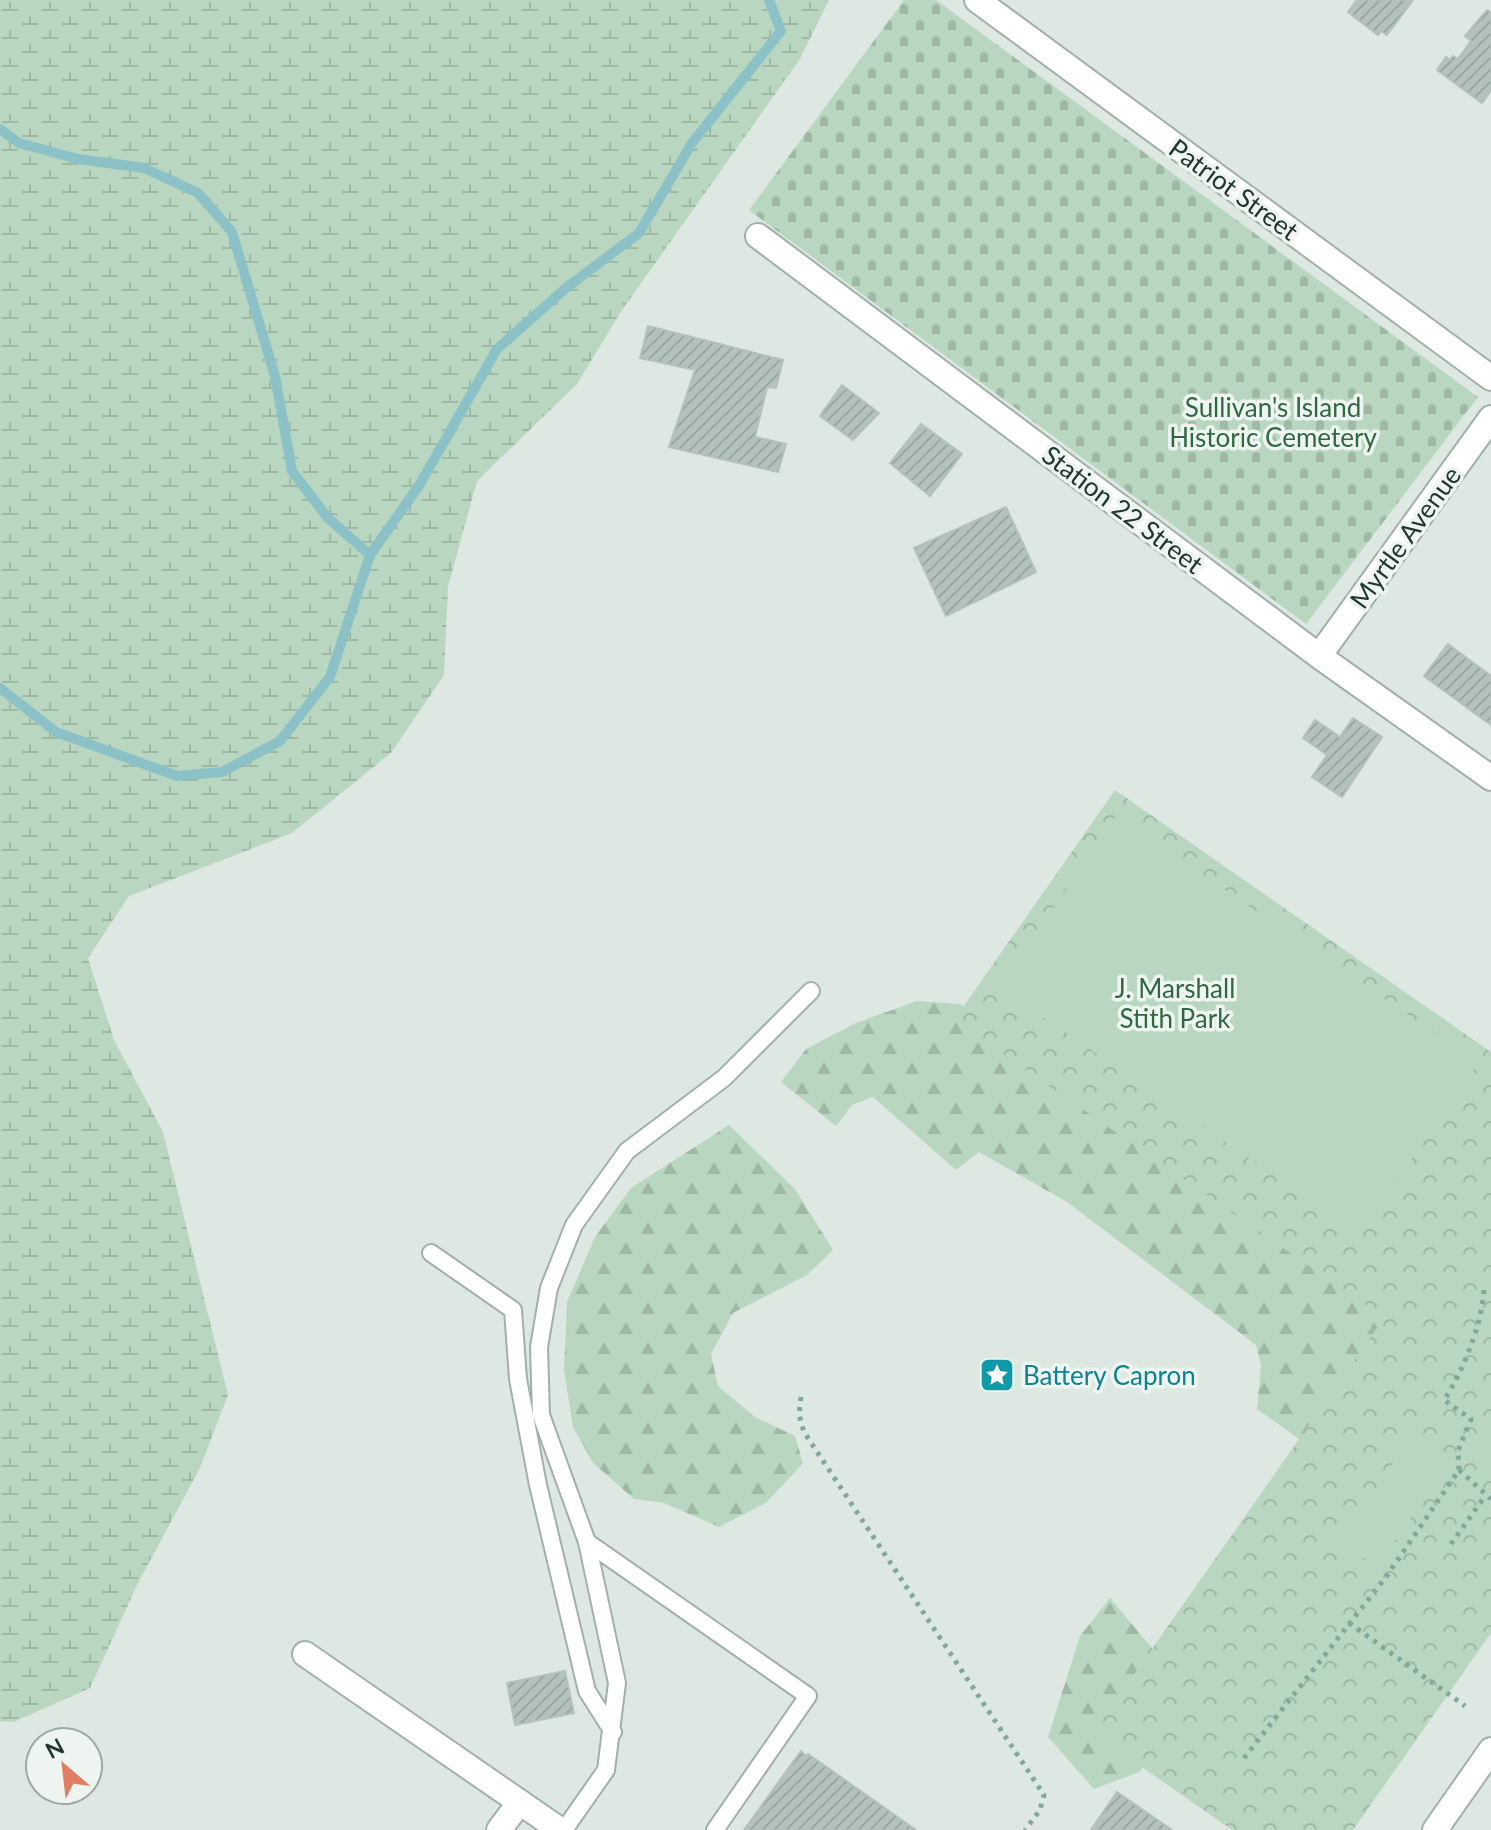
<svg xmlns="http://www.w3.org/2000/svg" width="1491" height="1830" font-family="Lato,sans-serif">
<defs>
<pattern id="forest-firs" width="22" height="20" patternUnits="userSpaceOnUse" patternTransform="scale(2)"><rect width="22" height="20" fill="#b9d7c0"/><path d="M5 1l3.5 6h-7zM16 11l3.5 6h-7z" fill="#9fb9a5"/></pattern>
<pattern id="wetland-marsh" width="20" height="14" patternUnits="userSpaceOnUse" patternTransform="scale(2)"><rect width="20" height="14" fill="#b9d7c0"/><path d="M1 5h8M5 5V1M11 12h8M15 12V8" fill="none" stroke="#9fb9a5"/></pattern>
<pattern id="cemetery-stones" width="16" height="16" patternUnits="userSpaceOnUse" patternTransform="scale(2)"><rect width="16" height="16" fill="#b9d7c0"/><path d="M2 7V4a2 2 0 0 1 4 0v3zM10 15v-3a2 2 0 0 1 4 0v3z" fill="#9fb9a5"/></pattern>
<pattern id="park-crowns" width="20" height="18" patternUnits="userSpaceOnUse" patternTransform="scale(2)"><rect width="20" height="18" fill="#b9d7c0"/><path d="M2 6a3 3 0 1 1 6 0M12 15a3 3 0 1 1 6 0" fill="none" stroke="#9fb9a5"/></pattern>
<pattern id="building-hatch" width="6" height="6" patternUnits="userSpaceOnUse" patternTransform="scale(2)"><rect width="6" height="6" fill="#b4c2bc"/><path d="M-1 1l2-2M0 6l6-6M5 7l2-2" fill="none" stroke="#9aa7a2"/></pattern>
</defs>
<rect width="100%" height="100%" fill="#dee8e3"/>
<path fill="url(#forest-firs)" d="M917 1001 960 1004 1038 1045 1404 1305 1331 1462 1257 1409 1261 1365 1256 1345 1067 1202 979 1152 956 1170 873 1097 852 1105 836 1126 781 1082 806 1049 856 1023Z
M729 1125 795 1189 833 1250 807 1275 733 1313 711 1354 718 1386 755 1417 795 1436 803 1463 767 1502 719 1527 664 1503 634 1499 593 1463 573 1427 564 1370 567 1302 595 1237 631 1188Z
M1110 1598 1178 1679 1191 1714 1139 1772 1094 1789 1048 1737 1080 1636Z"/>
<path fill="url(#wetland-marsh)" d="M0 0H829L800 59 622 310 577 384 477 481 448 587 444 675 391 753 292 833 129 896 88 958 114 1040 163 1132 228 1395 200 1468 137 1585 90 1688 14 1722 0 1721Z"/>
<path fill="url(#cemetery-stones)" d="M904 0H936L1478 397 1306 624 749 210Z"/>
<path fill="url(#park-crowns)" d="M1115 790 1491 1052V1633L1353 1830H1232L1093 1733 1384 1318 954 1020Z"/>
<path fill="#b9d7c0" d="M1117 816 1478 1063 1360 1234 999 987Z
M1491 1414V1465L1467 1448Z
M1415 1432 1452 1458 1377 1567 1339 1541Z"/>
<g fill="none" stroke-linecap="round" stroke-linejoin="round">
<path stroke="#8cc1c8" stroke-width="10" d="M0 129 19 143 78 159 144 168 198 193 232 232 275 376 292 471 327 517 370 555
M0 688 56 732 177 776 222 772 280 741 330 677 370 555 420 484 497 349 566 288 639 233 692 143 781 31 769 0"/>
</g>
<path fill="url(#building-hatch)" stroke="#b2c1ba" stroke-width="2" d="M1357 0H1413L1387 35 1381 31 1378 35 1348 12Z
M1487 10 1491 13V90L1482 103 1437 70 1446 57 1450 60 1453 56 1458 59 1471 41 1465 36Z
M648 326 783 360 776 388 767 387 755 437 786 444 778 472 669 447 695 370 640 358Z
M842 385 879 413 853 440 820 416Z
M921 424 962 454 930 496 890 463Z
M1006 507 1036 572 946 616 914 548Z
M1448 644 1491 676V725L1424 676Z
M1353 718 1382 737 1342 797 1312 777 1327 755 1303 738 1315 720 1340 737Z
M565 1671 574 1713 515 1725 507 1683Z
M801 1751 806 1756 808 1754 916 1830H744Z
M1117 1792 1172 1830H1091Z"/>
<g fill="none" stroke-linecap="round" stroke-linejoin="round">
<g stroke="#a2afaa" stroke-width="20">
<path id="service" d="M431 1253 513 1310 518 1379 538 1485 587 1691 613 1732
M564 1830 606 1770 617 1683 587 1542
M715 1830 808 1696 587 1542 541 1415 539 1347 549 1288 574 1225 627 1151 724 1078 811 991"/>
</g>
<g stroke="#a2afaa" stroke-width="28">
<path id="minor" d="M977 0 1491 378
M758 236 1319 656 1491 778
M1319 656 1491 418
M305 1654 560 1830
M499 1830 520 1802"/>
</g>
<g stroke="#a2afaa" stroke-width="28">
<path id="tertiary" d="M1435 1830 1491 1750"/>
</g>
<path stroke="#82a89b" stroke-width="5" stroke-dasharray="4 6" stroke-linecap="butt" d="M801 1397 799 1415 804 1432 1044 1795 1040 1810 1025 1830
M1459 1470 1491 1499
M1451 1544 1485 1496
M1349 1623 1465 1706
M1244 1758 1386 1577 1459 1470 1458 1451 1471 1419 1444 1400C1463 1372 1483 1322 1484 1287"/>
<use href="#service" stroke="#fff" stroke-width="16"/>
<use href="#minor" stroke="#fff" stroke-width="24"/>
<use href="#tertiary" stroke="#fff" stroke-width="24"/>
</g>
<defs>
<g id="sight-square" transform="scale(1.8)"><rect x="-9" y="-9" width="18" height="18" rx="4" fill="#0f9aa8" stroke="#eef5f1"/><path d="M0-6L1.8-2.2L6-1.7L2.9 1.2L3.7 5.4L0 3.3L-3.7 5.4L-2.9 1.2L-6-1.7L-1.8-2.2Z" fill="#fff"/></g>
</defs>
<g fill-rule="evenodd">
<use href="#sight-square" x="997" y="1375"/>
</g>
<g text-anchor="middle" dominant-baseline="central" stroke-width="7" stroke-linejoin="round" paint-order="stroke">
<g font-size="26" fill="#223630" stroke="#eef5f1">
<text transform="translate(1234 189) rotate(36)">Patriot Street</text>
<text transform="translate(1123 509) rotate(37)">Station 22 Street</text>
<text transform="translate(1405 537) rotate(-54)">Myrtle Avenue</text>
</g>
<g font-size="26" fill="#316844" stroke="#eef5f1">
<text x="1273" y="407">Sullivan's Island<tspan x="1273" dy="30">Historic Cemetery</tspan></text>
<text x="1175" y="988">J. Marshall<tspan x="1175" dy="30">Stith Park</tspan></text>
</g>
<g font-size="26" fill="#0d838f" stroke="#eef5f1" text-anchor="start">
<text x="1023" y="1375">Battery Capron</text>
</g>
</g>
<g transform="translate(64 1766) rotate(332)"><circle r="38" fill="#eef5f1" stroke="#9ca9a4" stroke-width="2"/>
<path d="M0-6L14 30L0 20L-14 30Z" fill="#e17d63"/>
<text y="-12" font-size="22" font-weight="bold" text-anchor="middle" fill="#223630">N</text>
</g>
</svg>
